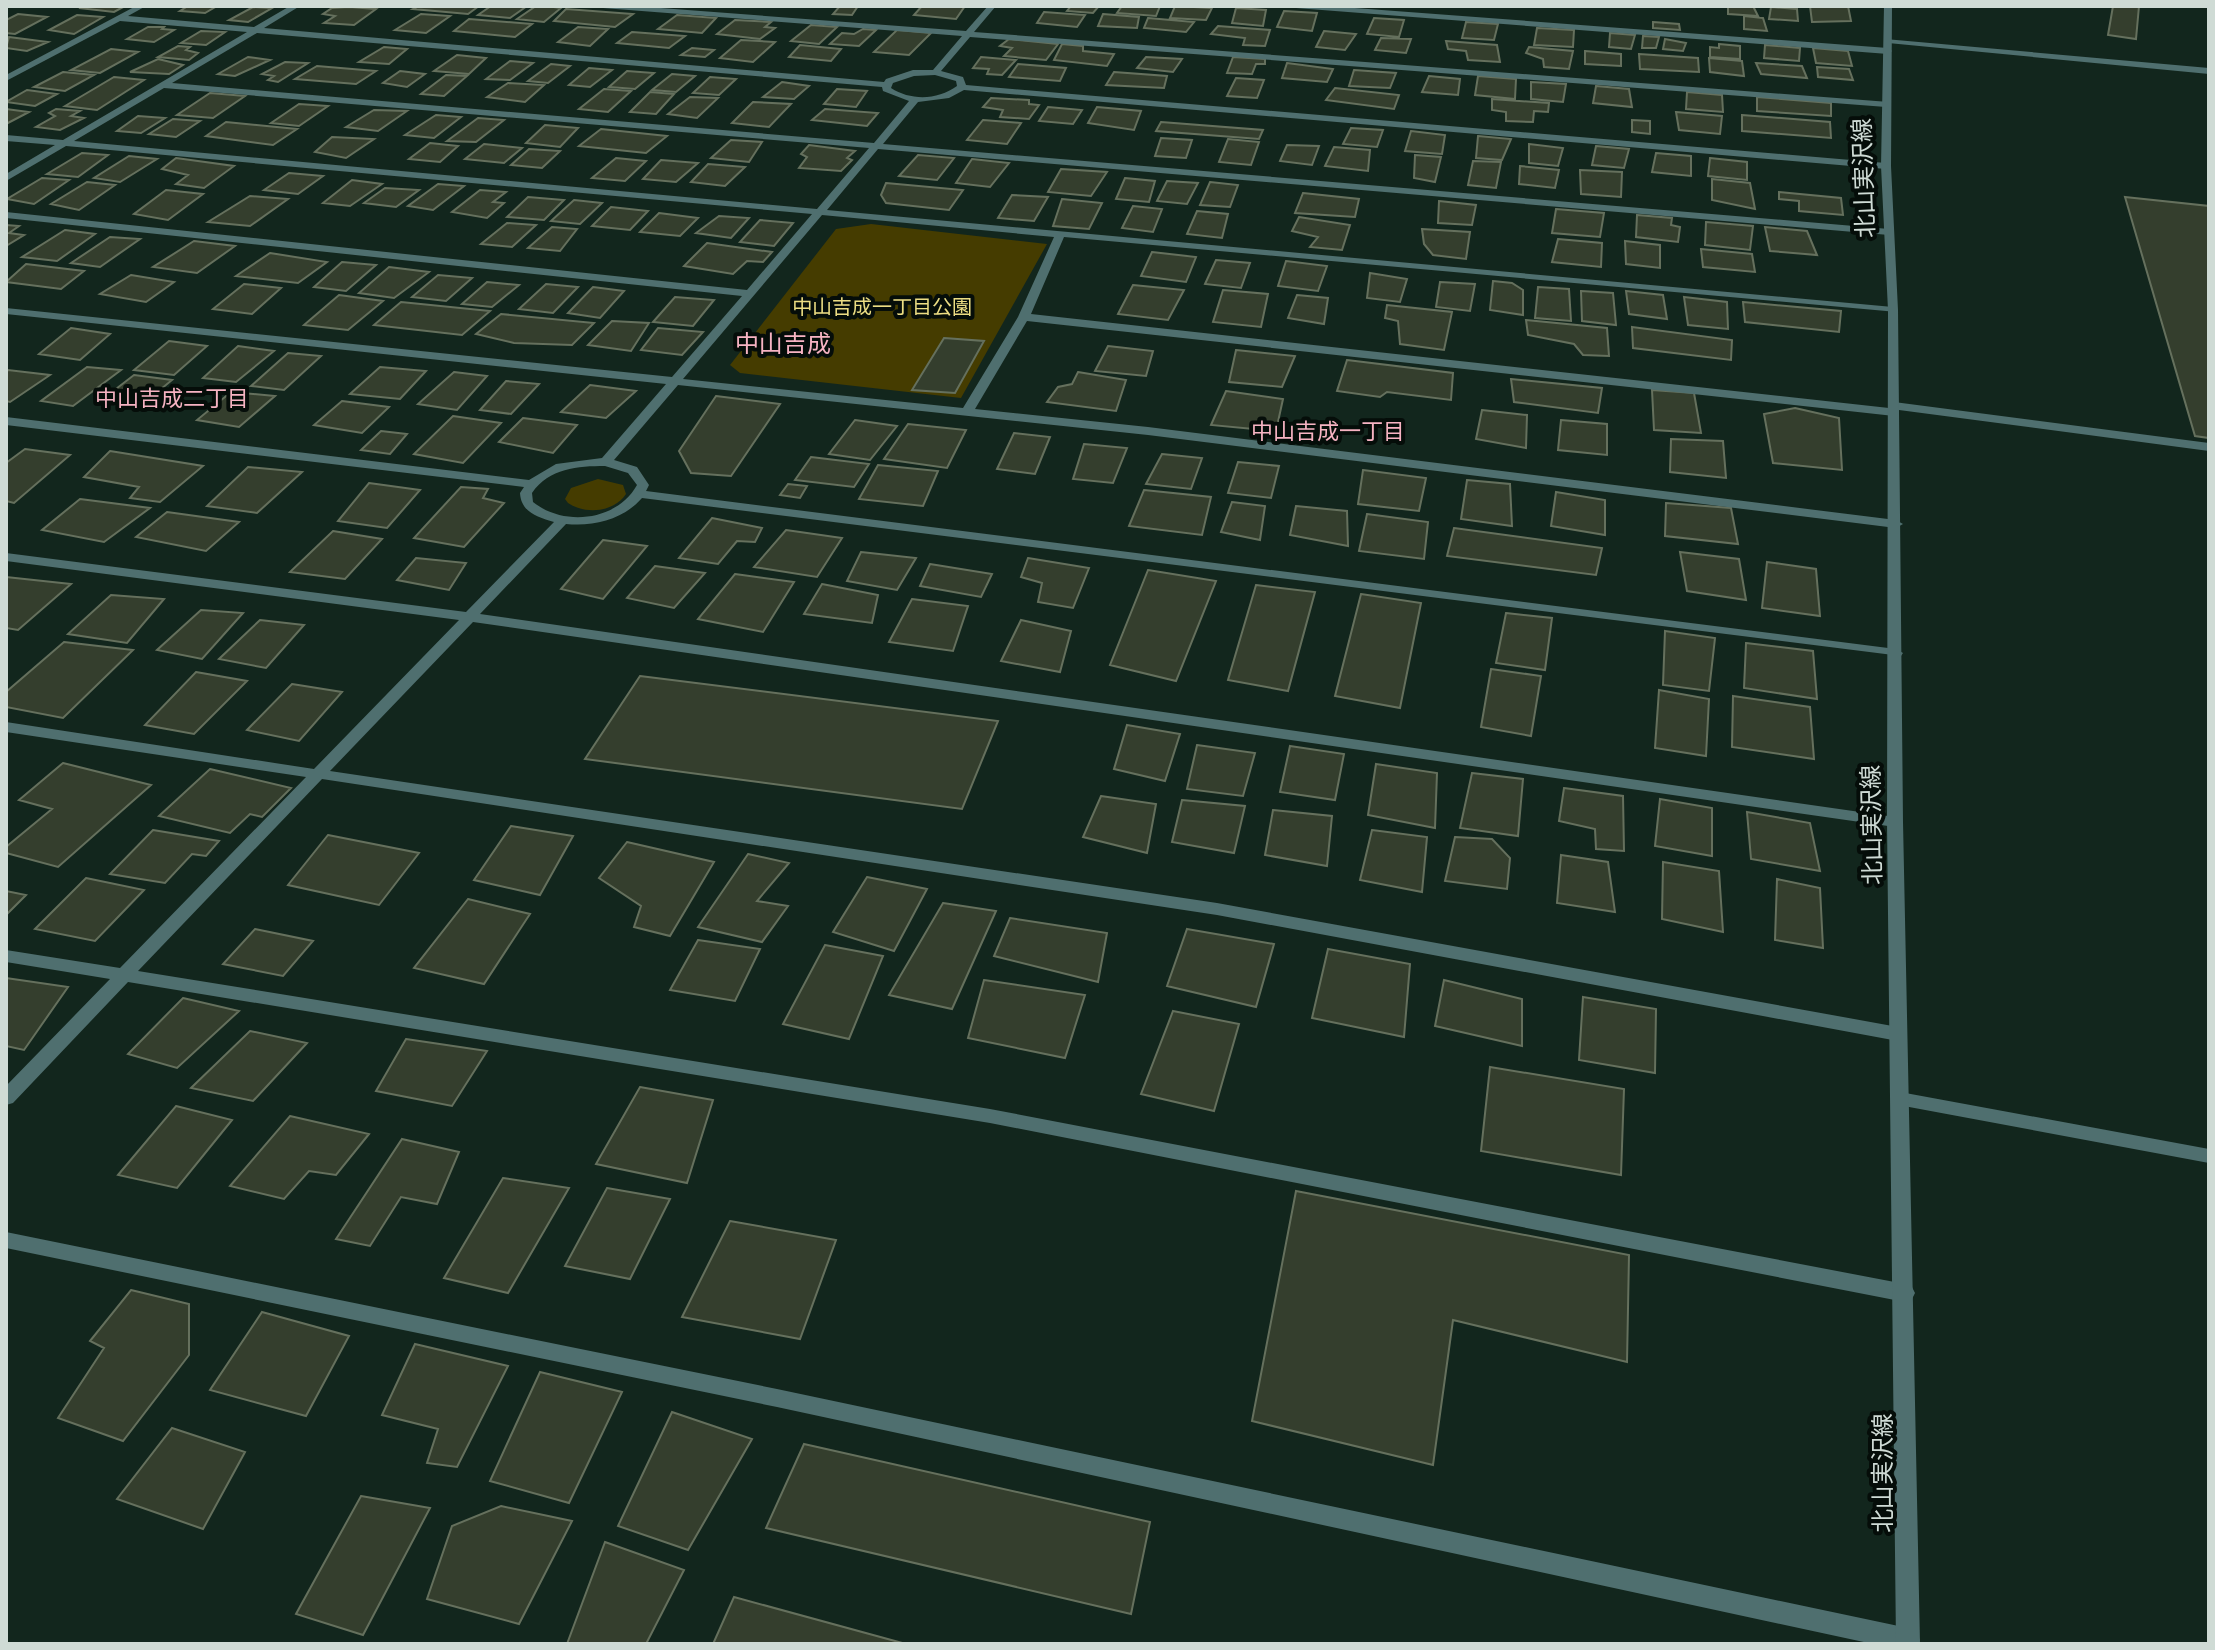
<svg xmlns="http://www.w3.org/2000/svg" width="2215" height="1650" font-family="'Fira Sans','Noto Sans JP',sans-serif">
<rect width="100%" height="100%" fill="#12261d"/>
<path fill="#453c00" d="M871 224 1047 244 961 398 740 373 730 365 836 229Z
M598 479 623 485 626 494C614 512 586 515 568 503L565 499 571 488Z"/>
<path fill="#343e2d" stroke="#65705d" stroke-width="2" d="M84 6H125L114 12 79 8Z
M188 6H217L205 13 180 11Z
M419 6H479L468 14 413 9Z
M491 6H527L510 18 478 15Z
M536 6H546L561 8 544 22 517 19Z
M840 6H858L852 15 833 14Z
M922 6H965L956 19 914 15Z
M1071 6H1099L1093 13 1067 11Z
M1122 6H1160L1156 16 1117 13Z
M1175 6 1212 8 1206 20 1170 18Z
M1728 6H1753L1758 16 1728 14Z
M1810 6H1848L1851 21 1812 22Z
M2113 6H2139L2136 39 2108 35Z
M253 7 272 8 248 22 229 20Z
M349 7 376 9 354 25 324 23 335 16 323 14 332 8Z
M1771 7 1797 9 1798 21 1769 19Z
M1236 8 1266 10 1263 26 1232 23Z
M566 9 633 14 615 27 554 21Z
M1284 11 1317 13 1312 31 1277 27Z
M1044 12 1085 15 1077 27 1037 23Z
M18 14 47 17 15 34 6 33V20Z
M421 14 450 16 426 33 395 30Z
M1103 14 1139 17 1137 28 1098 26Z
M77 15 103 17 74 34 49 30Z
M677 15 716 18 702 33 658 29Z
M1744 16 1763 18 1767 31 1744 29Z
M1148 18 1194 22 1186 32 1144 28Z
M1374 18 1404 20 1399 37 1367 34Z
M469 19 532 24 515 37 454 31Z
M735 20 771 22 765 27 775 28 760 39 717 34Z
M1466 22 1498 24 1494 40 1462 38Z
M1653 22 1679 24 1680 30 1653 28Z
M811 25 837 27 819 44 791 41Z
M1218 26 1270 30 1265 46 1243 45 1245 38 1211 34Z
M148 27H164L162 29 174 30 154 42 127 39Z
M578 27 608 29 590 46 558 42Z
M1537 28 1574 30 1573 47 1534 45Z
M863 29 876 30 859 46 830 44 842 33 854 34Z
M897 30 931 33 909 55 874 52Z
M201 31 225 32 206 45 181 43Z
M1324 31 1356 34 1345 50 1316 47Z
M632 32 685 36 669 48 617 43Z
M1610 33 1635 35 1631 49 1609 47Z
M1643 36 1659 37 1656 48H1642Z
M9 37 48 42 27 51 6 48Z
M1381 38 1411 39 1406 53 1375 50Z
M1009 39 1058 44 1046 60 1004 56 1012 48 1000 46Z
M1665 39 1686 43 1683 51 1663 49Z
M741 40 775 42 753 62 720 58Z
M1446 41 1497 45 1500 62 1468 60 1466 51 1448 49Z
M1062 44 1083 46V51L1114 54 1107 66 1054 60Z
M1719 44 1740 46V59L1710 57V47L1719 48Z
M800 45 841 49 831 61 789 57Z
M1765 45 1800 48 1799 61 1764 58Z
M178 46 190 47 186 50 198 53 189 60 158 57Z
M384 47 407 49 389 64 359 62Z
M1529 47 1573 51 1569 69 1544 67 1543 59 1526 53Z
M692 48 714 50 705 57 681 55Z
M1813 48 1848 51 1852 66 1816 63Z
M111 49 138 52 100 73 71 70Z
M1585 51 1621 54V66L1585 64Z
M1639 54 1698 58 1699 72 1640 69Z
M457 55 486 58 469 74 434 71Z
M248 57 270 60 235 76 218 74Z
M981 57 1016 60 1002 75 987 74 989 69 973 68Z
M1146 57 1182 59 1173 72 1137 68Z
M1233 57 1265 59V64H1256L1252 74 1227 73Z
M1709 58 1742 61 1744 76 1710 72Z
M158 59 183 65 169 74 130 72Z
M510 61 533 63 510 80 486 79Z
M285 62 308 63 278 82 268 80 274 76 262 74Z
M1287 63 1333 69 1327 82 1282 78Z
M1756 63 1802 66 1807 78 1761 74Z
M551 64 570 66 548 83 528 81Z
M1018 64 1066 68 1060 81 1009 77Z
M317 66 376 71 356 84 295 79Z
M1817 67 1849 69 1853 80 1818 77Z
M589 68 612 70 590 87 569 85Z
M1354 70 1396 73 1390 88 1349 86Z
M400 71 425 74 407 87 383 83Z
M627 71 654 73 635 89 609 87Z
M63 72 94 75 65 91 34 87Z
M1114 72 1167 76 1164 88 1106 85Z
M672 74 695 76 676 92 652 90Z
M446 75 467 76 444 96 421 94Z
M1429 76 1460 79 1458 95 1422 92Z
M1478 76 1516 79 1515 99 1475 95Z
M114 77 144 80 97 110 65 106Z
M710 77 736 79 719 95 693 93Z
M1236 78 1264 80 1257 98 1227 96Z
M782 82 809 86 794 99 763 97Z
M1531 82 1566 84 1563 102 1531 99Z
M508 83 544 85 525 102 487 97Z
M1596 86 1629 89 1632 107 1593 103Z
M1335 88 1399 95 1394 109 1326 100Z
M604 89 631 91 608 112 579 109Z
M837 89 867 91 856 107 824 104Z
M27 90 57 94 35 106 6 102Z
M650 92 674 94 656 114 630 112Z
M1687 92 1722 95 1723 112 1686 109Z
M210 93 245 96 213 118 177 115Z
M690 97 718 98 697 118 668 114Z
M1757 97 1831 103V116L1757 111Z
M991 98 1029 100V104L1039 105 1029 119 1000 117 1003 110 983 107Z
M1492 99 1549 103 1548 112 1534 111 1533 122 1506 121V112L1492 110Z
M753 102 791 104 769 127 732 123Z
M299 104 328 106 299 126 271 123Z
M1048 107 1082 110 1073 124 1039 121Z
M1097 107 1141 111 1134 130 1088 123Z
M6 109 29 112 6 124Z
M56 109 80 111 71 116 84 118 60 130 36 127 55 116 49 113Z
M825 109 878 113 867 126 812 120Z
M374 110 407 111 378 131 346 127Z
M1676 112 1722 116 1720 134 1679 130Z
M436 115 461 117 434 138 405 135Z
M1742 115 1830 122 1831 138 1742 131Z
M138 116 165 118 141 133 117 131Z
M478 118 504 120 476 142 447 141Z
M173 119 200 121 176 137 149 134Z
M983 120 1021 123 1007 144 967 140Z
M1632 120 1650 121V134L1632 132Z
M226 122 297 129 273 145 206 136Z
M1161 122 1263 130 1259 139 1156 131Z
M545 125 578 128 560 147 526 143Z
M1351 128 1383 130 1377 147 1343 144Z
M601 129 667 136 646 153 579 146Z
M1411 131 1445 135 1442 154 1405 151Z
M1478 136 1511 139 1502 160 1476 158Z
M332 137 374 139 346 158 315 152Z
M1161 138 1192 140 1186 158 1155 156Z
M1228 139 1259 142 1251 165 1219 162Z
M731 140 762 142 749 162 711 158Z
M430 143 458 146 440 162 409 159Z
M484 144 522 148 504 163 465 159Z
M1529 144 1563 148 1558 166 1529 163Z
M809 145 855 151 847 158 852 160 841 171 799 168 807 157 801 154Z
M1287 145 1319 146 1312 165 1280 161Z
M1596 146 1629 149 1624 168 1592 165Z
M1334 147 1370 150 1368 171 1325 166Z
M529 149 560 151 542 168 511 165Z
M82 153 108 155 78 177 47 174Z
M1656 153 1691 156V176L1652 172Z
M918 155 954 158 937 180 899 176Z
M1415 155 1441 157 1435 182 1414 178Z
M129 156 157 159 120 182 94 178Z
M176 158 234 166 204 188 176 184 188 175 162 169Z
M616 158 646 161 625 181 592 178Z
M1710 158 1747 162V180L1708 176Z
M972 159 1009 163 990 187 956 183Z
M661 160 698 163 676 182 643 179Z
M1473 161 1501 162 1496 188 1468 185Z
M708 164 745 167 725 186 691 182Z
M1520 166 1559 170 1555 188 1519 184Z
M1061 169 1107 172 1091 196 1048 192Z
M1580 170 1622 172 1621 197 1581 194Z
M289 173 323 176 298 194 264 190Z
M42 178 69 180 34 204 7 199Z
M1125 178 1155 181 1149 202 1116 199Z
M1712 179 1750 183 1755 209 1712 200Z
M352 180 382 184 350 206 323 203Z
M1167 181 1198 183 1187 204 1157 201Z
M87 182 115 185 79 210 51 204Z
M1210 182 1238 185 1230 207 1200 205Z
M886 183 963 190 949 210 886 203 881 195Z
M438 184 464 186 433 210 408 206Z
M385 188 419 190 396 207 364 203Z
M166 190 203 194 168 220 134 214Z
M480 190 506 192 493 202 504 203 487 218 452 212Z
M1779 192 1841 198 1843 215 1799 211V201L1779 199Z
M1303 193 1359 199 1355 217 1295 213Z
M1012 195 1048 197 1034 221 998 218Z
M250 196 288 199 250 226 208 222Z
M528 197 564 200 544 220 507 217Z
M2125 197 2209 206V438L2195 436Z
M1062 199 1102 203 1089 229 1053 226Z
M574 200 602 203 580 224 551 221Z
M1439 201 1476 205 1472 225 1438 223Z
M1133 206 1162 209 1153 232 1122 228Z
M611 207 648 211 630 230 592 226Z
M1556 209 1604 213 1600 237 1552 233Z
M1197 211 1228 214 1222 238 1187 234Z
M659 213 698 218 680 236 640 232Z
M1637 215 1672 218 1671 225 1680 227 1678 242 1636 237Z
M719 216 749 218 731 238 696 233Z
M1299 217 1350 225 1342 250 1310 247 1318 237 1292 231Z
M760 220 793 223 774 246 740 242Z
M1706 222 1753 226 1750 250 1705 245Z
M507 223 536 225 512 247 481 244Z
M6 225 19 226 9 233 24 235 6 246Z
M552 227 577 229 560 251 528 248Z
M1765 227 1807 231 1817 255 1770 251Z
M1422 229 1470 232 1466 259 1433 255 1424 244Z
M65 230 95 234 57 261 22 257Z
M110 237 140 239 100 267 71 263Z
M1558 239 1602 243 1601 267 1552 262Z
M194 241 235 246 197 273 153 267Z
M1625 241 1660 245V268L1626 264Z
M707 243 772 252 763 262 747 261 733 274 684 266Z
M1701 249 1752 254 1755 272 1703 267Z
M1152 252 1196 257 1186 282 1141 276Z
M270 253 327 262 298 283 236 276Z
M1216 260 1250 263 1241 288 1205 284Z
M1286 261 1327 266 1318 291 1278 286Z
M342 262 376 265 346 291 314 287Z
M26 264 84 271 61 289 6 282Z
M389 267 429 272 394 298 359 293Z
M1370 273 1407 279 1400 302 1367 298Z
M131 275 174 282 146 302 100 294Z
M438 275 472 278 446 301 412 297Z
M1493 281 1512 283 1523 290V315L1490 310Z
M487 282 519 285 492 307 462 304Z
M1440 282 1475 284 1470 311 1436 307Z
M244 284 281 288 252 314 213 309Z
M546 284 578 287 553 313 519 309Z
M1133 285 1184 290 1168 320 1118 314Z
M593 287 624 291 600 318 568 313Z
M1538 287 1569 289 1571 321 1535 318Z
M1223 290 1268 294 1261 327 1213 322Z
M1581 291 1613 293 1616 325 1582 321Z
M1626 291 1663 295 1667 319 1629 314Z
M339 295 383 301 348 330 304 325Z
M1297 295 1328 298 1324 324 1288 318Z
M675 297 714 300 693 326 653 322Z
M1684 297 1727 302 1728 329 1688 325Z
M401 302 490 311 462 335 374 325Z
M1743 302 1841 311 1839 332 1745 322Z
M1387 305 1452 312 1444 350 1400 344 1398 321 1385 318Z
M501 314 594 323 572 345 514 343 476 334Z
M1526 320 1607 328 1609 356 1583 355 1574 344 1528 335Z
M612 321 649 323 631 351 588 345Z
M1632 327 1732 340 1731 360 1633 348Z
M71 328 110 334 80 360 39 354Z
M658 328 703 332 682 355 641 350Z
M944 338 984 341 955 393 912 390Z
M169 341 207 346 174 375 134 370Z
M238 346 274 351 236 382 203 378Z
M1108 346 1153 351 1146 376 1095 371Z
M1236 350 1295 356 1282 387 1229 382Z
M288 353 321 356 284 390 251 386Z
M1347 360 1453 373 1451 400 1387 392 1380 397 1337 391Z
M87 367 121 370 73 406 41 401Z
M380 367 426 371 400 399 350 394Z
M6 372 8 370 50 375 10 402 6 401Z
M454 372 487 376 457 410 418 404Z
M1078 372 1126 380 1116 411 1047 402 1058 387 1072 384Z
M134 375 172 380 138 408 99 402Z
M1511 379 1602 388 1598 413 1514 402Z
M506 381 539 384 511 414 480 410Z
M590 385 636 391 606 418 561 412Z
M1652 390 1694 393 1701 433 1654 430Z
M1226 391 1283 399 1276 431 1211 425Z
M231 392 275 396 239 427 197 420Z
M716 396 780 404 731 476 691 473 679 451Z
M342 401 389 407 362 433 314 425Z
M1795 408 1839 418 1842 470 1773 463 1764 414Z
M1482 410 1527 415 1526 448 1476 439Z
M453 416 501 423 463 463 414 454Z
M523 418 577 425 553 453 499 442Z
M855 420 897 426 870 460 829 454Z
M1561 420 1607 424V455L1558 450Z
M908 424 966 430 947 468 884 459Z
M381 431 407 434 390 454 361 450Z
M1014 433 1050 437 1035 474 997 469Z
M1671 439 1723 441 1726 478 1670 472Z
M1084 444 1127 448 1113 483 1073 479Z
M25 449 70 455 14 503 6 501V463Z
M110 451 203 466 160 502 130 498 139 487 84 477Z
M1162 454 1202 458 1191 489 1146 484Z
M811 457 869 464 854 487 795 480Z
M1238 462 1279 466 1271 498 1228 493Z
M878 465 938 471 923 506 859 499Z
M248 467 302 472 257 513 207 506Z
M1363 470 1426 478 1419 511 1358 504Z
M1467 480 1510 484 1512 526 1461 519Z
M369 483 420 490 387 528 338 521Z
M788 484 807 486 800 498 780 495Z
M461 487 488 489 483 498 504 503 464 547 414 538Z
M1144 490 1211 497 1202 535 1129 526Z
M1556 492 1605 500V535L1551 526Z
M80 499 150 508 104 542 42 530Z
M1232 502 1265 506 1260 540 1221 532Z
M1666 503 1731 508 1738 544 1665 536Z
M1296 506 1347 511 1348 546 1290 535Z
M167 512 239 522 206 551 136 537Z
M1367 514 1428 522 1424 559 1359 551Z
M712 518 762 528 755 542 737 541 718 564 679 558Z
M1454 528 1602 548 1596 575 1447 556Z
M786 530 842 538 817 577 754 567Z
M333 531 382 539 345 579 290 572Z
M603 540 647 546 603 599 561 589Z
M861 552 916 558 897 590 847 581Z
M1680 552 1739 559 1746 600 1687 591Z
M416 558 466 563 449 590 397 580Z
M1028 558 1089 568 1073 608 1038 602 1042 583 1021 577Z
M1767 562 1816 569 1820 616 1762 608Z
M930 564 992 574 981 597 920 586Z
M655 566 705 573 674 608 627 598Z
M1148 570 1216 581 1176 681 1110 665Z
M735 574 794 582 763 632 698 619Z
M6 577 71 584 18 630 6 628Z
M822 584 878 595 872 623 804 614Z
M1256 585 1315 592 1288 691 1228 680Z
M1361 594 1421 603 1400 708 1335 696Z
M111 595 164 599 127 643 68 634Z
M912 599 968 606 953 651 889 642Z
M201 610 243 613 202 659 157 650Z
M1506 613 1552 618 1545 670 1496 663Z
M260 620 304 625 266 668 219 659Z
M1021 620 1071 631 1060 672 1001 661Z
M1665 631 1715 638 1709 691 1663 685Z
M64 642 133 650 63 718 6 707V692Z
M1746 643 1813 651 1817 699 1744 688Z
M1491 669 1541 676 1531 736 1481 727Z
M196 672 247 681 194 734 145 725Z
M640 676 998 721 962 809 585 759Z
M292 684 342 692 299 741 247 730Z
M1659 690 1709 699 1706 756 1655 748Z
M1733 696 1810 707 1814 759 1732 747Z
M1127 725 1180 734 1165 781 1114 769Z
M1197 745 1255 753 1243 796 1187 789Z
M1290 746 1344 754 1335 800 1280 792Z
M63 763 151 785 58 867 6 853V847L52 809 19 800Z
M1376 764 1437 773 1435 828 1368 815Z
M210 769 291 788 262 817 250 814 230 833 159 816Z
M1472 773 1523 779 1518 836 1460 828Z
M1564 788 1623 796 1624 851 1596 849 1595 829 1559 821Z
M1101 796 1156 804 1147 853 1083 837Z
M1660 799 1712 808V856L1655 846Z
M1182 800 1245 806 1234 853 1172 842Z
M1273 810 1332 816 1327 866 1265 855Z
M1747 812 1810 823 1820 871 1751 859Z
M511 826 573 836 540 895 474 880Z
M153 830 219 841 206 856 192 854 165 883 110 874Z
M1372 830 1427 837 1422 892 1360 880Z
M328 835 419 853 379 905 288 885Z
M1455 837 1492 839 1510 858 1507 889 1445 881Z
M627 842 714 862 670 936 634 927 641 906 599 878Z
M748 854 789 863 757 901 788 906 762 942 698 927Z
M1561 855 1608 862 1615 912 1557 903Z
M1663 862 1719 871 1723 932 1662 919Z
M867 877 927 889 894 951 833 932Z
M86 878 144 890 95 941 35 929Z
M1777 879 1820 888 1823 948 1775 940Z
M6 891 26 895 6 915Z
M468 899 530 914 484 984 414 968Z
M943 903 996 911 952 1009 889 995Z
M1010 918 1107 933 1098 982 994 956Z
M255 929 313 941 283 976 223 964Z
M1187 929 1274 944 1256 1007 1167 986Z
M698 940 760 949 735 1001 670 990Z
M825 945 883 956 849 1039 783 1024Z
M1328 949 1410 964 1404 1037 1312 1018Z
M6 978 68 987 24 1050 6 1046Z
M984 980 1085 995 1065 1058 968 1038Z
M1444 980 1522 999V1046L1435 1026Z
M1583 997 1656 1009 1655 1073 1579 1060Z
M183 998 239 1011 177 1068 128 1054Z
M1173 1011 1239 1024 1214 1111 1141 1094Z
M250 1031 307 1043 253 1101 191 1088Z
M406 1039 487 1051 452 1106 376 1091Z
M1490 1067 1624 1089 1621 1175 1481 1151Z
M640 1087 713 1100 687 1183 596 1164Z
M176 1106 232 1120 177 1188 118 1175Z
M290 1116 369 1134 336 1175 309 1171 284 1199 230 1186Z
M402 1139 459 1152 437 1204 401 1197 370 1246 336 1239Z
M503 1178 569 1188 508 1293 444 1278Z
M607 1188 670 1199 630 1279 565 1266Z
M1296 1191 1629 1255 1627 1362 1453 1320 1433 1465 1252 1421Z
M730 1221 836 1240 800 1339 682 1317Z
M131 1290 189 1304V1355L123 1441 58 1418 104 1348 90 1341Z
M262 1312 349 1336 306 1416 210 1390Z
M415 1344 508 1366 457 1467 427 1463 438 1429 382 1415Z
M540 1372 622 1392 569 1503 490 1481Z
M672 1412 752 1439 688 1550 618 1526Z
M172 1428 245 1452 203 1529 117 1499Z
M804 1444 1150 1522 1131 1614 766 1528Z
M361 1496 430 1508 363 1635 296 1614Z
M501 1506 572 1521 519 1624 427 1599 452 1526Z
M605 1542 684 1570 646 1644H567Z
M734 1597 906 1644H713Z"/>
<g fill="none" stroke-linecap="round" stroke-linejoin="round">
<path fill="#4f6f6f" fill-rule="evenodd" d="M1900 1092 2209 1149V1163L1893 1104 1891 1099 1893 1094Z"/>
<path fill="#4f6f6f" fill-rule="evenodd" d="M136 6H146L128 16 254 27 290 6H300L264 28 884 82 886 79 913 70H933L962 36 603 8 599 6H634L966 31 988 6H996L974 32 1889 102 1890 104 1886 107 970 37 941 71 963 77 966 85 1886 163 1891 166 1886 169 964 90 949 98 918 102 883 144 1889 229 1894 232 1889 235 878 149 827 210 1893 307 1898 310 1897 312 1064 237 1031 314 1889 408 1890 403 1894 402 2209 443V451L1899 410 1898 415 1894 416 1027 321 975 409 1148 427 1896 520 1903 524 1896 528 1148 435 678 385 614 460 637 467 649 485 646 491 1896 649 1903 653 1901 656 642 498C624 519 594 527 566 524L480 614 1895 817 1901 818 1903 822 1901 826 1895 827 473 622 330 771 1217 903 1898 1027 1904 1029 1907 1034 1904 1039 1898 1041 1217 915 322 779 138 971 990 1109 1905 1284 1912 1287 1915 1293 1912 1299 1905 1302 990 1123 128 982 13 1103 6 1105V1086L110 979 6 962V950L120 968 306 777 6 732V722L314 769 459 620 6 561V553L466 612 554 522C537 517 521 512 520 493L524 487 6 425V417L529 480 556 464 602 458 666 384 6 314V308L672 377 742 296 6 218V212L747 290 812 214 66 146 6 181V174L55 145 6 141V135L63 140 247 32 120 21 6 81V75ZM257 33 882 87 883 91 909 101 874 143 172 83ZM935 75 956 81 957 86C938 100 911 101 891 88L893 83 914 76ZM164 88 869 148 817 209 74 141ZM822 215 1054 237 1018 317 963 408 683 379ZM605 466 628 473 637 485C617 521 564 527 533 502L532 493C549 468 578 466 605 466Z
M1292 6H1328L1888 48 1892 51 1888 54 1296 8Z
M1885 39 2209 68V74L1888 43H1885Z
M6 1232 777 1389 1908 1628 1916 1632 1920 1640 1918 1644H1873L777 1407 6 1248Z"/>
<path fill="#4f6f6f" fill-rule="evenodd" d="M1884 6H1892L1891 166 1898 310 1903 822 1920 1644H1896L1887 822 1888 310 1881 166Z"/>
</g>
<g text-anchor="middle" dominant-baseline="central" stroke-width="8" stroke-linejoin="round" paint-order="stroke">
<g font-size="20" fill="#ecdd83" stroke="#050d09">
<text x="882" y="307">中山吉成一丁目公園</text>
</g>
<g font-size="22" fill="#f6b3c2" stroke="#050d09">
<text x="172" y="398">中山吉成二丁目</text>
<text x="1328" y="431">中山吉成一丁目</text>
</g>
<g font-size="24" fill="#cfdbd5" stroke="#050d09">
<text transform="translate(1864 178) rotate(-92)">北山実沢線</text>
<text transform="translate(1872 825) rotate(-91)">北山実沢線</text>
<text transform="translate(1883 1473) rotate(-90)">北山実沢線</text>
</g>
<g font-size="24" fill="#f6b3c2" stroke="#050d09">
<text x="783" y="344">中山吉成</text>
</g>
</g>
<rect width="2215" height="1650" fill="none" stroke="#cfdbd5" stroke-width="16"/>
</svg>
